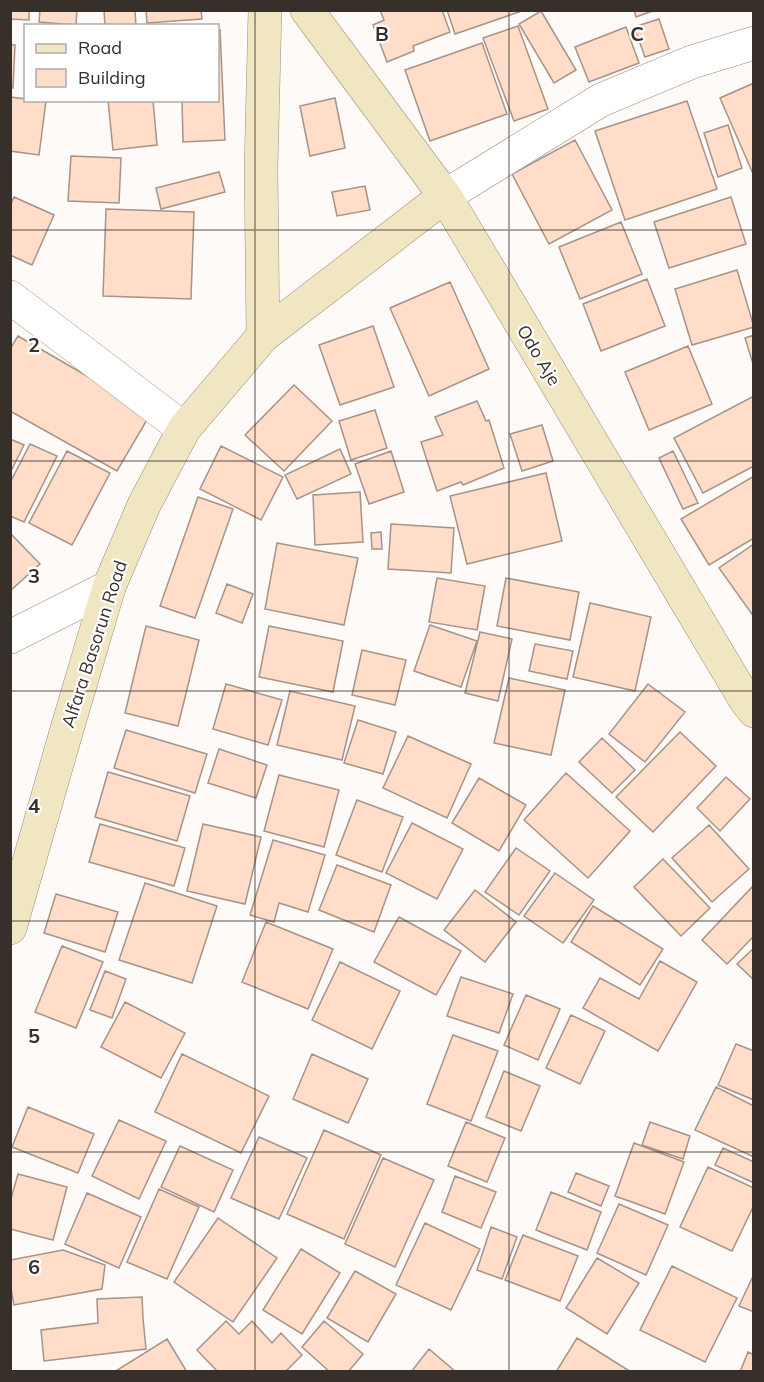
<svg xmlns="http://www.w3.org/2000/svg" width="764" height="1382" font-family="Mulish,sans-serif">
<rect width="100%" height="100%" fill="#fefaf7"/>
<path fill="#ffddc9" stroke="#a79387" stroke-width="1.5" d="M10 10H29V20L10 19Z
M40 10H77L76 25 39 22Z
M104 10H135L136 26H105Z
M146 10H201L202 19 147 23Z
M380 10H442L450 32 413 46 414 51 387 62 373 25 384 20Z
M447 10H518L519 12 455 34Z
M634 10H655L636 17Z
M541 11 576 70 554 83 519 24Z
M659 19 669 49 645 57 634 27Z
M518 26 548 109 514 121 483 38Z
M626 27 639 63 589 82 575 47Z
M218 30H220L225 140 183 142 182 100H218Z
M482 43 507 114 430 141 405 70Z
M10 45H15L13 88H10Z
M754 83V176L720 98Z
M10 97 26 99V100L46 101 39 155 10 151Z
M335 98 345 148 310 156 300 106Z
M108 100H153L157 145 113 150Z
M687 101 717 189 625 220 595 131Z
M728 125 742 168 718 177 704 133Z
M575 140 612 210 549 244 512 174Z
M71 156 121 158 119 203 68 201Z
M219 172 225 192 161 209 156 188Z
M365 186 370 210 337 216 332 192Z
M14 197 54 215 32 265 10 255V206Z
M731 197 746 244 669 268 654 222Z
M106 209 194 212 191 299 103 296Z
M621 222 642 274 580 299 559 247Z
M737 270 754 327 692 345 675 289Z
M647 279 665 326 601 351 583 304Z
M450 282 489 369 429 396 390 308Z
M373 326 394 387 340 405 319 345Z
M754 335V367L745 338Z
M18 336 151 413 117 471 10 411V349Z
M688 346 712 404 649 430 625 372Z
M294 385 332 421 284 471 245 435Z
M754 396V466L703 493 674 438Z
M477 401 486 421 489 420 504 468 463 485 461 482 437 491 421 442 443 435 435 417Z
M375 410 387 448 351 460 339 421Z
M542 425 553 461 522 471 510 434Z
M10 439 24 445 10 473Z
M30 444 57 456 24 522 10 516V483Z
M221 446 283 477 261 520 200 489Z
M340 449 351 474 297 499 285 475Z
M67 451 110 473 72 545 29 523Z
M391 451 404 492 369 504 355 464Z
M673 451 698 503 683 509 659 458Z
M546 473 562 541 467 564 450 496Z
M754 476V538L709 565 681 519Z
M360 492 363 542 315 545 313 495Z
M198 497 233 509 195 618 160 606Z
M391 524 454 528 451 573 388 569Z
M381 532 382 549H372L371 533Z
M10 533 40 564 10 591Z
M277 543 358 558 344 625 265 609Z
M754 544V617L719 568Z
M437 578 485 586 477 630 429 622Z
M506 578 579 592 570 640 497 626Z
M227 584 253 594 242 623 216 613Z
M590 603 651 617 635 691 573 677Z
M430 625 477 641 461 687 414 671Z
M146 626 199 640 178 726 125 713Z
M269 626 343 641 333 692 259 677Z
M480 632 512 639 498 701 465 693Z
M535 644 573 651 567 679 529 671Z
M362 650 406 660 395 705 352 695Z
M509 678 565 690 551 755 494 743Z
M226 684 282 700 268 745 213 729Z
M648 684 685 712 645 762 609 734Z
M290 691 355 706 342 760 277 745Z
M358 720 396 732 383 774 344 763Z
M126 730 207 754 195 793 114 768Z
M680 732 716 766 653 832 616 797Z
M408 736 471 764 447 818 383 788Z
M602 738 635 770 612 793 579 762Z
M219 749 267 765 256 798 208 783Z
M108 772 190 796 177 841 95 817Z
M566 773 630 831 588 878 524 820Z
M279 775 339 790 324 847 264 831Z
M726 777 750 799 720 831 697 808Z
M479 778 526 805 499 851 452 823Z
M357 800 403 817 382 872 336 855Z
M412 823 463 849 437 899 386 873Z
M100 824 185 848 174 886 89 862Z
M203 824 261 837 245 904 187 891Z
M709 825 749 869 712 902 672 858Z
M273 840 325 855 308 912 279 903 274 922 250 915Z
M516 848 550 871 519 915 485 892Z
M663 859 710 908 681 936 634 887Z
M337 865 391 885 374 932 319 910Z
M555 873 594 900 563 943 524 916Z
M145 883 217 906 192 983 119 960Z
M754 885V936L727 964 702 940Z
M475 890 516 922 485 962 444 930Z
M56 894 118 912 105 952 44 933Z
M593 906 663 949 640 985 571 942Z
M399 917 461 951 436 995 374 962Z
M266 922 333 949 308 1009 242 982Z
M62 946 103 962 76 1028 35 1012Z
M754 948V980L737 964Z
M660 961 697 982 658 1051 583 1008 600 978 639 999Z
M340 962 400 991 372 1049 312 1020Z
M105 971 126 979 112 1018 90 1010Z
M461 977 513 994 499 1033 447 1016Z
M526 995 560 1009 538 1060 504 1045Z
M125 1002 185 1033 161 1078 101 1047Z
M571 1015 605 1031 580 1084 546 1068Z
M453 1035 498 1051 471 1121 427 1104Z
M736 1044 754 1051V1100L718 1085Z
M182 1054 269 1096 241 1153 155 1112Z
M312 1054 368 1079 348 1123 293 1099Z
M504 1071 540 1086 521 1131 486 1117Z
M716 1087 754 1106V1157L695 1130Z
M28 1107 94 1134 78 1173 12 1147Z
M119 1120 166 1141 139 1199 92 1176Z
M466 1122 505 1138 487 1182 448 1166Z
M650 1122 690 1136 683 1159 642 1145Z
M324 1130 381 1155 344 1239 287 1214Z
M259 1137 307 1158 279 1219 231 1198Z
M634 1143 684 1162 665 1214 615 1196Z
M180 1146 233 1170 214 1212 161 1187Z
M723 1148 754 1162V1183L715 1165Z
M383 1158 434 1180 395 1267 345 1244Z
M708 1167 754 1188V1205L732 1251 680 1227Z
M576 1173 609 1186 601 1206 568 1192Z
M18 1174 67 1187 53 1240 10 1229V1202Z
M455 1176 496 1192 481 1228 442 1212Z
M159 1189 199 1207 167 1279 127 1262Z
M551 1192 601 1212 587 1250 536 1230Z
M87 1193 141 1217 119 1268 65 1244Z
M619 1204 668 1225 646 1275 597 1253Z
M218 1218 277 1258 233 1322 174 1282Z
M425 1223 480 1249 451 1310 396 1285Z
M491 1227 517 1237 502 1279 477 1270Z
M523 1235 578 1256 560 1301 505 1280Z
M301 1249 340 1273 302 1334 263 1310Z
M63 1250 105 1265 102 1289 14 1305 10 1284V1260Z
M597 1258 639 1283 607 1334 566 1308Z
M672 1266 737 1298 705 1362 640 1330Z
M355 1271 396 1294 368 1342 327 1318Z
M754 1274V1312L739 1306Z
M142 1297 143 1318 146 1349 44 1361 41 1330 98 1323 97 1299Z
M226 1321 239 1334 252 1321 272 1343 281 1333 302 1355 285 1372H218L197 1350Z
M324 1321 363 1354 348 1372H330L302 1347Z
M577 1338 631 1372H556Z
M167 1339 187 1372H114Z
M429 1349 456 1372H411Z
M748 1352 754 1355V1372H740Z"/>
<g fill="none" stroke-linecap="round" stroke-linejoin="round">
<g stroke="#9e8b7f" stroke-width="34">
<path id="street" d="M445 196 601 100 692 62 754 43
M10 297 184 429
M10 637 109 587"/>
</g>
<g stroke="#9e8b7f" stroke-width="34">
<path id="secondary" d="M307 10 445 196 746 701 754 711
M263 336 261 168 265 10
M10 928 65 736 109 587 144 505 184 429 263 336 445 196"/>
</g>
<use href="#street" stroke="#fff" stroke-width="33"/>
<use href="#secondary" stroke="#f1e6c2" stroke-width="33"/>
</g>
<path fill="none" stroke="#372f2a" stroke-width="1.5" stroke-opacity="0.55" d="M255 10V1372M509 10V1372M10 230H754M10 461H754M10 691H754M10 921H754M10 1152H754"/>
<g text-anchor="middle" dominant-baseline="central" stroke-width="4.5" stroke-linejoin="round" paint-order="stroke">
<g font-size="18" fill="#372f2a" stroke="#fff">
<text transform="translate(539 355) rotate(59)">Odo Aje</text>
<text transform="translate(94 644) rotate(-72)">Alfara Basorun Road</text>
</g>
</g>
<g font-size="20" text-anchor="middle" font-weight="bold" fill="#372f2a" stroke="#fff" stroke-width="4.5" stroke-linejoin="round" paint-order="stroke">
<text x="382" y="41">B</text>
<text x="637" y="41">C</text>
<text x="34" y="352">2</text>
<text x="34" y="583">3</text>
<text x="34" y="813">4</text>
<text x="34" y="1043">5</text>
<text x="34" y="1274">6</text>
</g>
<rect width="764" height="1382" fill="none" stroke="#372f2a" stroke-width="24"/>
<rect x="24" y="24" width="195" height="78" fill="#ffffff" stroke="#afacaa" stroke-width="1.5"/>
<rect x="36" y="44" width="30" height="9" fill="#f1e6c2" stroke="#afacaa" stroke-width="1.5"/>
<text x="78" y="54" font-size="18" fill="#372f2a">Road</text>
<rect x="36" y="69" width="30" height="18" fill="#ffddc9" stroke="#afacaa" stroke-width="1.5"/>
<text x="78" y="84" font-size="18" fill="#372f2a">Building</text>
</svg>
